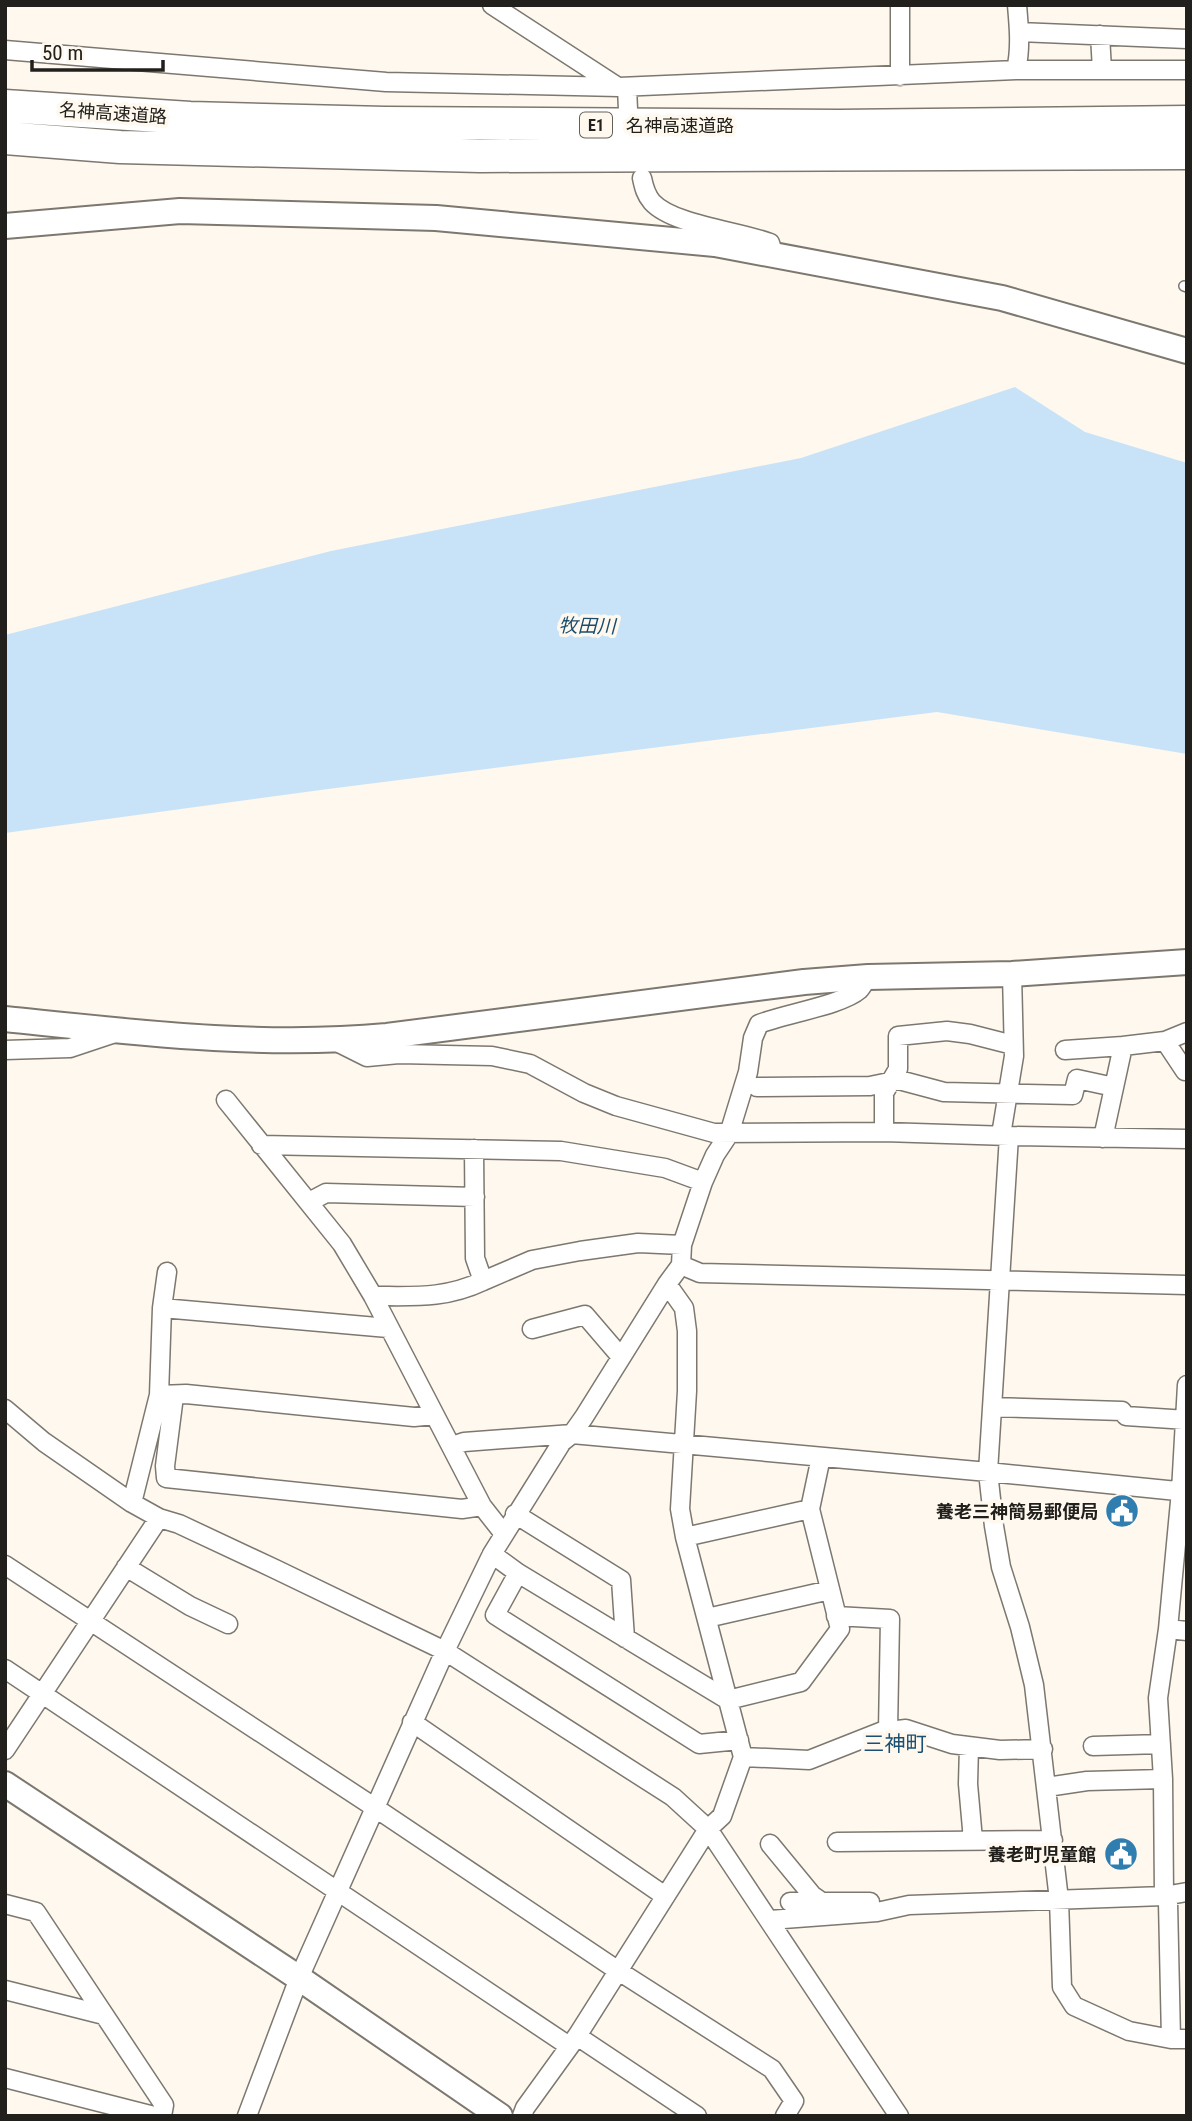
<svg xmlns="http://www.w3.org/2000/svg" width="1192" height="2121" font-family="'Roboto Condensed','Noto Sans JP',sans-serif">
<rect width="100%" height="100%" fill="#fef8ee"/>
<path fill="#c8e3f8" d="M1015 387 1085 432 1187 463V754L937 712 328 789 5 833V635L331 551 801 458Z"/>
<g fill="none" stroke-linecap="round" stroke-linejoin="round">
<g stroke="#7d786f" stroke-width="12">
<path id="lane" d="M1184 286 1187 287"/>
</g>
<g stroke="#7d786f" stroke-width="21">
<path id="street" d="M492 5 618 87
M1019 32 1187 39
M1100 35 1102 70
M5 50 386 82 619 87 1016 70H1187
M1016 70C1021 49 1019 27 1017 5
M900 76V5
M627 87 628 110
M642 178C644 188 646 195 652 202 673 225 739 231 770 243L774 256
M335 1041 367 1057 399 1054 492 1056 530 1064 584 1093 616 1106 714 1133 884 1132 1009 1136 1187 1139
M1165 1041 1187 1032
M1123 1046 1165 1041 1185 1071H1187
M5 1050 70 1048 115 1033
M1065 1050 1123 1046 1103 1138
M757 1087 870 1086 899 1080 944 1092 1073 1095 1077 1079 1114 1087
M226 1100 342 1244 373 1296
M884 1132V1093L898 1069V1036L947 1031 970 1034 1013 1045
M1001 1135 1014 1056 1012 974
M1009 1136 988 1472 994 1526 1001 1567 1020 1627 1034 1685 1059 1900 1062 1987 1074 2006 1129 2031 1171 2039H1187
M261 1145 561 1151 665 1168 703 1182
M474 1149 475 1258 483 1281 532 1260 580 1251 638 1243 682 1245
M309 1202 326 1193 475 1197
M681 1265 700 1273 1187 1285
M483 1281C445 1299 414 1296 373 1296L482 1506 504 1534
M162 1308 388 1328
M532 1329 585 1315 621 1357
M159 1395 186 1394 414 1417 434 1415
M174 1396 165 1466 166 1478 462 1509 482 1506
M992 1407 1122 1411 1126 1416 1187 1420
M5 1409 44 1442 132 1503 159 1518 179 1524 275 1569 445 1651 673 1797 708 1829 899 2116
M452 1446 464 1442 572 1434 988 1472 1187 1492
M132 1503 159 1395 162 1308 167 1272
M515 1514 621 1580 625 1638
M685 1537 810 1509
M492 1554 518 1573 728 1700 801 1682 840 1629 810 1509 821 1457
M5 1565 374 1807 617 1970 772 2069 794 2101 785 2116
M126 1567 190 1606 228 1624
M518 1573 495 1615 699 1744 739 1740
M836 1616 890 1619 888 1731
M707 1618 830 1590
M1168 1629 1187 1631
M5 1669 569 2046
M412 1722 665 1896
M969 1746 968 1784 973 1840
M1093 1746 1161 1744
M5 1750 159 1518
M743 1757 809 1760 880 1732 906 1729 952 1744 1000 1750 1043 1749
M1047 1787 1087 1781 1163 1779
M837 1842 1053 1840
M770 1844 812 1895 822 1902
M790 1902H870
M5 1904 36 1912 164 2105 162 2116
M770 1920 877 1912 909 1905 1164 1896 1187 1892
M5 1990 104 2015
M577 2036 697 2116
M1171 2039 1168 1902 1164 1896 1163 1779 1158 1698 1168 1629 1181 1491 1187 1385
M5 2078 154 2116
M247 2116 299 1978 445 1651 492 1554 562 1442 572 1434 584 1417 667 1284 681 1265 682 1245 703 1182 715 1155 729 1134 748 1072 753 1038 759 1024C784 1014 842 1005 859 990 862 987 865 981 868 977
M522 2116 525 2108 577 2036 708 1829 722 1816 743 1757 685 1537 680 1509 687 1391V1331L684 1308 667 1284"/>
</g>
<g stroke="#7d786f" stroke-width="28">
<path id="secondary" d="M5 226 180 211 436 218 715 244 1002 298 1187 351
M5 1019C132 1032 260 1048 387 1036L804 982 868 977 1012 974 1187 962
M5 1784 299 1978 500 2116"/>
</g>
<g stroke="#7d786f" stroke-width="35">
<path id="highway" d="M5 106 190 118 385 123 839 126 1187 122
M5 138 120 147 480 156 1187 153"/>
</g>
<use href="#lane" stroke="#fff" stroke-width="9"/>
<use href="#street" stroke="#fff" stroke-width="18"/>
<use href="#secondary" stroke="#fff" stroke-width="24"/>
<use href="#highway" stroke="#fff" stroke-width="32"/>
</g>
<defs>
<g id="civic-disc" transform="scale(1.75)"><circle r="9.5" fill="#307db0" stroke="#fef8ee"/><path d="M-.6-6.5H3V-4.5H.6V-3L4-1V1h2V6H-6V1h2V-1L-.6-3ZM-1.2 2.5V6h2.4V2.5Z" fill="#fff"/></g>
</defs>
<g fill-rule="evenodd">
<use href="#civic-disc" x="1122" y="1511"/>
<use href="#civic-disc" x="1121" y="1854"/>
</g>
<g text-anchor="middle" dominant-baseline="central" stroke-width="7" stroke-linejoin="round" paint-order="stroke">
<rect fill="#fef8ee" stroke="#64615b" stroke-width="2" x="580" y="112.5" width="32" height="25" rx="5"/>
<g font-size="16" font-weight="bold" fill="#22201c">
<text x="596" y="125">E1</text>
</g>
<g font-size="18" fill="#22201c" stroke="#fef8ee">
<text transform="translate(113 113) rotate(4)">名神高速道路</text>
<text x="680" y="125">名神高速道路</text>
</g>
<g font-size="18" font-weight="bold" fill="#22201c" stroke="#fef8ee" text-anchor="end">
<text x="1098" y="1511">養老三神簡易郵便局</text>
<text x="1096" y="1854">養老町児童館</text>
</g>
<g font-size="19" font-style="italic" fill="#194d6f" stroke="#fef8ee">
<text transform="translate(587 626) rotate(1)">牧田川</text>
</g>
<g font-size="21" fill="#1b5073" stroke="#fef8ee">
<text x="895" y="1744">三神町</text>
</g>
</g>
<rect width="1192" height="2121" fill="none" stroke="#22201c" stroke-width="14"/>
<path d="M32 60v10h131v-10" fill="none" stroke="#22201c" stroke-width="3.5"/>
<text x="42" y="60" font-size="21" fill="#22201c" stroke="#fef8ee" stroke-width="5" paint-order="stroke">50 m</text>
</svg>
